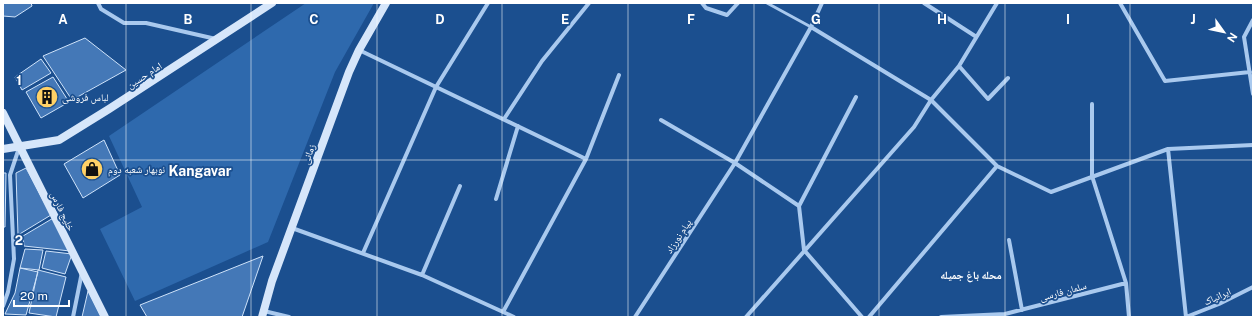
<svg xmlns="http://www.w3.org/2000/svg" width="1256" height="320" font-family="'Public Sans','Noto Naskh Arabic',sans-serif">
<rect width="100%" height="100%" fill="#1b4f8f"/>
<path fill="#2e69ad" d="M306 3H374L335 72 268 242 135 301 100 229 142 207 109 136Z"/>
<path fill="#4478b7" stroke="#cfe3fa" d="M3 3H31L32 6 15 17 3 16Z
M85 38 126 70 72 100 43 56Z
M41 59 51 73 22 90 15 77Z
M53 77 69 102 41 118 26 92Z
M104 140 120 175 83 198 64 164Z
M26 168 51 215 18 235 16 173Z
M3 173H6L5 227H3Z
M55 217 70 251 24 246 23 236Z
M25 249 43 250 39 270 20 268Z
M46 251 72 254 65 274 42 268Z
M263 256 242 317H147L140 305Z
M20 268 38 272 26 315 5 314 15 293Z
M38 270 66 277 56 317 29 313Z
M88 291 101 317H82Z"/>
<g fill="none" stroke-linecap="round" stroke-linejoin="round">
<path stroke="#a9c9ee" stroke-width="3" d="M767 3 811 27"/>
<path stroke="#a9c9ee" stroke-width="4" d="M98 3 101 9 124 23H146L216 39
M702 3 706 8 727 15 738 3
M924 3 975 36
M1120 3 1165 81 1250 72
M1253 20 1244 37 1253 94
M811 27 931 100 997 166 1051 192 1168 149 1253 145
M359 50 586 159
M959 66 988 99 1008 78
M1092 104V176L1126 283 1129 317
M504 119 542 61 589 3
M661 120 735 163 799 206 804 250 862 317
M1168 149 1186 317
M496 199 518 126
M799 206 856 97
M292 228 422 275 514 317
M1009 240 1022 310
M363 253 436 87 488 3
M422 275 460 186
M3 306 8 292 14 259 10 175 19 148
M264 311 289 317
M503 312 586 159 619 75
M73 317 82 272
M635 317 735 163 811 27 822 3
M746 317 914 127 931 100 959 66 997 3
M869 317 997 166
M941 317 1005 314 1126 283
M1186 317 1219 304 1253 287"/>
<path stroke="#d6e6fa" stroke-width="8" d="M3 113 105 317
M3 149 59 140 109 109 272 3
M262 317 272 281 349 72 359 50 386 3"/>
</g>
<path fill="none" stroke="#fff" stroke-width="1" stroke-opacity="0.55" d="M126 3V317M251 3V317M377 3V317M502 3V317M628 3V317M754 3V317M879 3V317M1005 3V317M1130 3V317M3 160H1253"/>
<defs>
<g id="building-disc" transform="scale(1.15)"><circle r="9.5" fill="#ffd166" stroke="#1b4f8f"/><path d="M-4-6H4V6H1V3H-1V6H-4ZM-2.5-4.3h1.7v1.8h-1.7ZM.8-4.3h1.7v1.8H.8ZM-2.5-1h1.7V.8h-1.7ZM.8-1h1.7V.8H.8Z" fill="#111"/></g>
<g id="shop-disc" transform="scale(1.15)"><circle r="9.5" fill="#ffd166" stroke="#1b4f8f"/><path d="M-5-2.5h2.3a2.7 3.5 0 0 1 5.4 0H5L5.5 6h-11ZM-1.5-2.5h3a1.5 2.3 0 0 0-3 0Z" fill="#111"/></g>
</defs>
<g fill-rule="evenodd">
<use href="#building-disc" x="47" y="97"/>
<use href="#shop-disc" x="92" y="169"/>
</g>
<g text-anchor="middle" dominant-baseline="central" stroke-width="3.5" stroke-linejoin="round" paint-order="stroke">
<g font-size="10" fill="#fff" stroke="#1b4f8f">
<text transform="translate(144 75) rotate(-33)">امام حسین</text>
<text transform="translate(308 154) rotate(-70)">زمانی</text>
<text transform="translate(63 211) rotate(64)">خلیج فارس</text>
<text transform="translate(678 236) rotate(-57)">پیام نورزاد</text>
<text transform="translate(1063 291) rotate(-15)">سلمان فارسی</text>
<text transform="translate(1217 296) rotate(-24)">ایرانپاک</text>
</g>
<g font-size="10" fill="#fff" stroke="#1b4f8f" text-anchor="start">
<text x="62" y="97">لباس فروشی</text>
<text x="108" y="169">نوبهار شعبه دوم</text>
</g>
<g font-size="11" font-weight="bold" fill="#fff" stroke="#1b4f8f">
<text x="971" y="275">محله باغ‌ جمیله</text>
</g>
<g font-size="14" font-weight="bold" fill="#fff" stroke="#1b4f8f">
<text x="200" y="171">Kangavar</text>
</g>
</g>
<g font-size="13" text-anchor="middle" font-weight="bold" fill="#fff" stroke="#1b4f8f" stroke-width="3.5" stroke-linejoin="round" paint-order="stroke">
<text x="63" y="24">A</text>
<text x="188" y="24">B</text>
<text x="314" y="24">C</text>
<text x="440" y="24">D</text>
<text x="565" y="24">E</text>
<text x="691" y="24">F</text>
<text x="816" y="24">G</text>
<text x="942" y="24">H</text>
<text x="1068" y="24">I</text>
<text x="1193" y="24">J</text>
<text x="19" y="85">1</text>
<text x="19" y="245">2</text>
</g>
<rect width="1256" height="320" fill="none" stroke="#ffffff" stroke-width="8"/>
<g transform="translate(1224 32) rotate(123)" stroke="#1b4f8f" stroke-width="3" paint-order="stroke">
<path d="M0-3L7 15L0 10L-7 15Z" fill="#ffffff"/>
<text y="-6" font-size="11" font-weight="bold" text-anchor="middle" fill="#ffffff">N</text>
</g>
<path d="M14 300v6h55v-6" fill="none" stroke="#ffffff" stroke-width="2"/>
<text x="20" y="300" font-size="12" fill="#ffffff" stroke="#1b4f8f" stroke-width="3" paint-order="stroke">20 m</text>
</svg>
